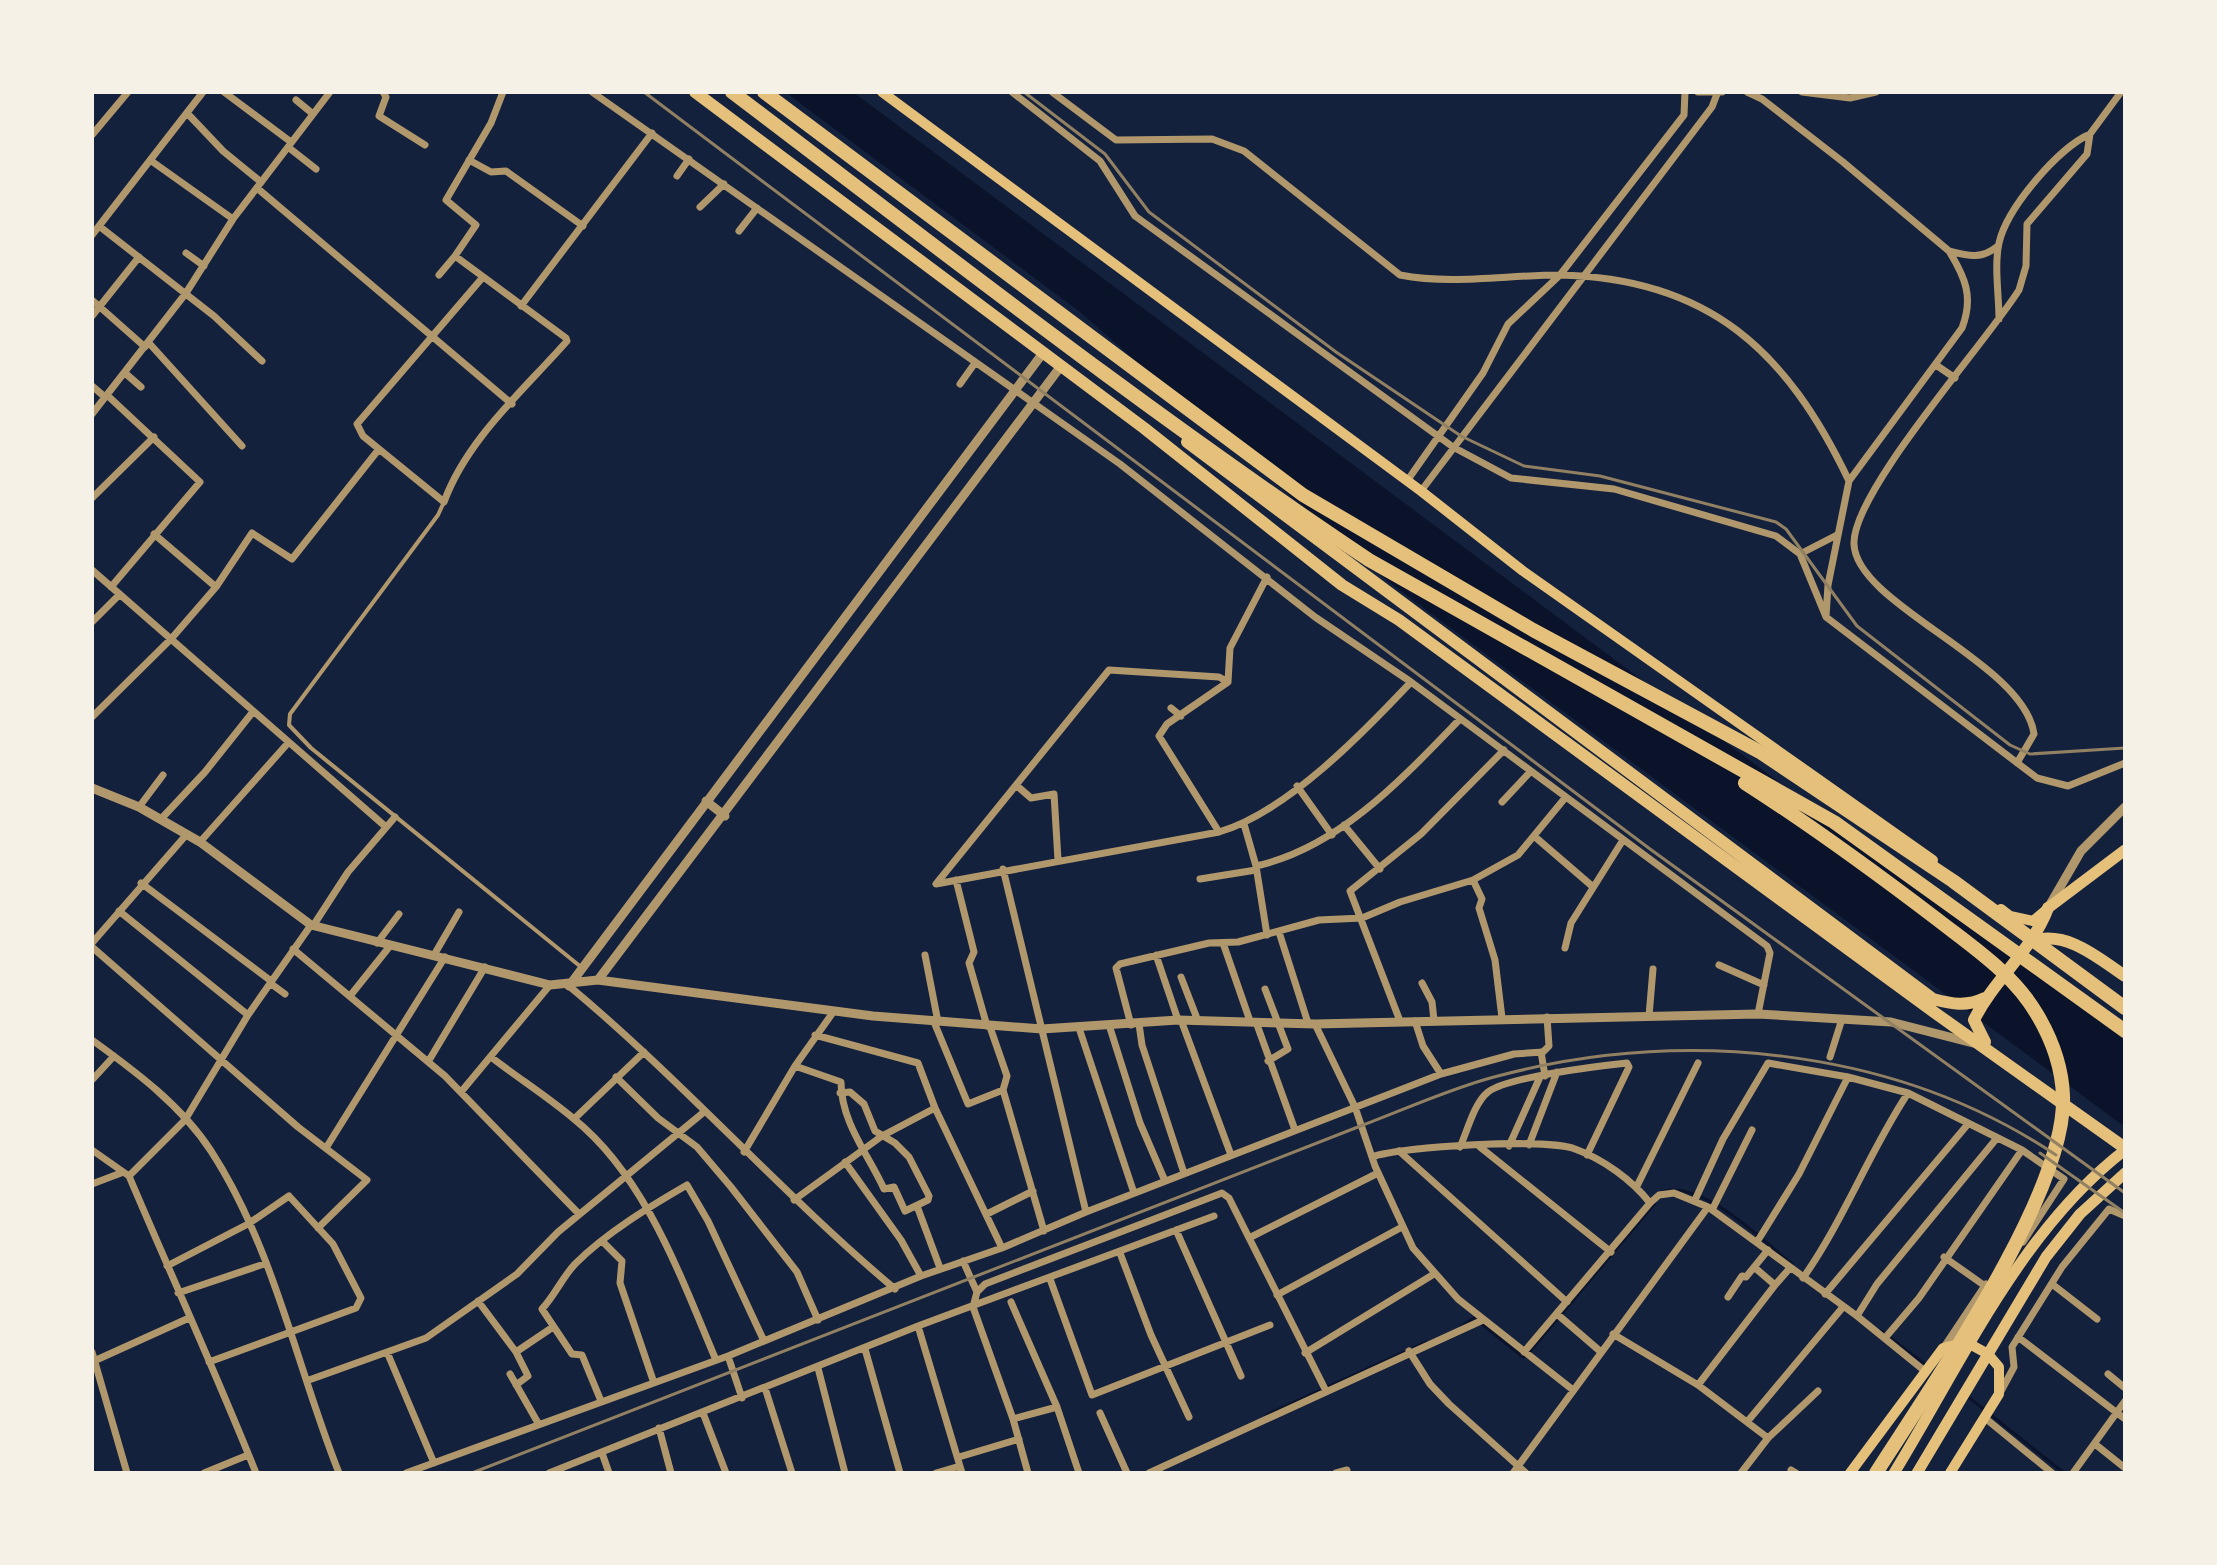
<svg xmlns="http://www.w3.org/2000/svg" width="2217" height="1565" font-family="Commissioner,sans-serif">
<rect width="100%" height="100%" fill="#14213d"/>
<path fill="#0b132b" d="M785 92H853L2125 1040V1127L1390 583 1080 312Z"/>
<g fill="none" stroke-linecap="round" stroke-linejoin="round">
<path stroke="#0b132b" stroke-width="3" d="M1664 1191C1705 1182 1762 1240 1792 1264
M1462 1326 1474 1318 1523 1357 1526 1356 1655 1203
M1881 1331 1926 1365
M1967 1396 2064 1473
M1266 1415 1426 1342"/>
<path stroke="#b1986c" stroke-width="4" d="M444 502 438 515 290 714 289 725 311 748 581 967"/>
<path stroke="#b1986c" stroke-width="7" d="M224 92 291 142
M383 92 386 97 379 116 425 145
M592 92 1120 464 1315 617 1411 682 1767 946 1770 953 1758 1014
M1012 92 1100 161 1135 216 1453 447 1511 478 1614 489 1776 536 1800 554 1826 617
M1052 92 1116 140 1212 139 1244 151 1400 275C1451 285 1507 275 1559 275 1709 278 1787 351 1849 481
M1698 92H1722
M1747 92 1762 99 1843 162 1949 251C1968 256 1981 260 1998 246
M1802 92 1850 98 1876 92
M296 100 313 114
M187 113 223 151 261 182
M92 135 128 92
M288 147 316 169
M150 160 233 219
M469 160 491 172 506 171 583 226
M677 176 689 159
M257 188 512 404
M700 207 724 184
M99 226 214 316 262 361
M739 231 757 208
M92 235 203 92
M1949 251C1965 277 1974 297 1962 328L1849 481 1828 585 1826 617 2037 778 2068 786 2125 763
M186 253 204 266
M439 275 455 256
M483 277 357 424 363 436 444 502C467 439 523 391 567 341L566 338 455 256 476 225 446 200 491 123 503 92
M92 300 145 347
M521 306 652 133
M92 316 139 257
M1999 319C1999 295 1994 266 1999 243 2007 208 2058 148 2090 134
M149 343 242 446
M1936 365 1955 378
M125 373 141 387
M960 384 975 363
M92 386 105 397
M107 395 200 482 111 587
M92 414 186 293 233 219 330 92
M1407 481 1483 373 1508 324 1560 275 1684 115 1685 92
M1421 491 1712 107 1717 94
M92 498 154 437
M1800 554 1837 535
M92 570 386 827
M216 587 252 533 292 559 379 449
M92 622 119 595
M1228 682 1219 677 1109 670 936 884 1219 832C1287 812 1363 733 1411 682
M1171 708 1181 716
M92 717 171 639 216 587 154 534
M2017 763 2034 734C2024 662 1856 605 1854 544 1852 492 1985 344 2019 290L2026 266 2027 224 2087 154 2090 134 2121 92
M1016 785 1031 798 1054 794 1058 860
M1297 786 1332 835
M1502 802 1530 772
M139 807 163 775
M161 819 205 772 252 713
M1244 824 1256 866 1267 935
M1344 825 1380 869
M1219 832 1159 736 1167 724 1228 682 1230 648 1267 577
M1534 836 1592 886
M200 842 288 743
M1256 866C1339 848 1403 778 1460 719
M1003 869 1086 1212
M1200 879 1256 870
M956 880 974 952 969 963 987 1026
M1473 880 1482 899 1479 908 1495 960 1502 1018
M141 883 271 981
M119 911 248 1015
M313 926 348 872 395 817
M1279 932 1308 1023
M92 943 187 834
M377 943 399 914
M1223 943 1250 1021
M92 947 298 1127 367 1180 318 1228
M1565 948 1571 923 1623 840
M293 949 445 1076 579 1214
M434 955 459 912
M925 955 938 1022
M1156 955 1178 1020
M1719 965 1764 985
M1181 977 1198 1021
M270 983 285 994
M1422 983 1432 1002 1434 1020
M569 986C683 1081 781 1193 895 1289
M1265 989 1288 1049 1268 1061
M350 996 390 946
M1649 1016 1653 969
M1181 1020 1231 1155
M1400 1021 1350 891 1421 834 1504 750
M1415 1021 1423 1046 1441 1074
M934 1022 968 1104 1003 1090
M1256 1022 1295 1130
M1139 1024 1142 1045 1184 1173
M1315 1024 1355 1107 1375 1166 1413 1248 1458 1299 1573 1390
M1131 1025 1116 968 1120 964 1209 943 1238 942 1319 920 1362 918 1400 902 1473 880 1518 855 1565 798
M990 1027 1007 1076 1003 1090 1044 1231
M1079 1028 1134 1193
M1110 1028 1140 1123 1165 1181
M815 1035 918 1063 935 1108 1002 1248
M92 1040C135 1071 182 1106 211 1151 274 1248 297 1368 339 1473
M1541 1052 1545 1076
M491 1057C518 1078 548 1097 574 1119 646 1177 681 1278 716 1360
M1830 1057 1842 1019
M428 1062 485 967
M795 1066 841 1082C841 1122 868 1154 884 1189L894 1187 905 1211 928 1200 929 1196 909 1157 895 1143 875 1131 864 1104 850 1092 840 1093
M616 1077 658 1118 697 1147 731 1187 797 1272 818 1320
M92 1080 114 1056
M461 1092 550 985
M574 1119 644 1052
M1529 1145 1557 1072
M1509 1146 1540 1077
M1460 1147C1467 1132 1474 1103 1488 1092 1507 1077 1599 1066 1627 1063L1629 1067 1587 1155
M1480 1147 1611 1252
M326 1148 445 957
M92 1150 129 1176 185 1120 248 1015 311 925
M1399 1151 1567 1302
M744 1152 795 1066 834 1011
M1372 1157C1403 1146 1545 1138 1575 1149 1603 1159 1632 1180 1650 1203
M845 1162 901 1240 921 1276
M129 1176C171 1275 216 1373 256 1473
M92 1184 121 1173
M1637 1186 1698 1063
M794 1200 882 1136 935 1108
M1695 1200 1723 1139 1768 1063 1848 1077 1908 1093 2022 1150 2064 1179 2023 1242
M917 1206 940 1268
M1712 1210 1752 1130
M987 1214 1033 1191
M1176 1230 1241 1376
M1249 1238 1378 1173
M602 1241 622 1261 620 1283 654 1383
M1757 1242 1799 1174 1848 1077
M1120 1253 1151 1335 1189 1417
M1944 1257 1985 1286
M963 1261 977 1292
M167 1266 248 1224 289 1196 333 1244 361 1298 356 1308 209 1362
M1754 1267 1775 1285 1790 1268
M1803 1278C1844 1220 1869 1152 1908 1093
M1050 1279 1092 1395 1270 1325
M2052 1284 2097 1319
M178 1293 264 1264
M1825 1294 1968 1124
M1277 1295 1402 1227
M1728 1297 1742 1276 1746 1277 1768 1250
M478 1301 516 1352
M1011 1302 1057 1407 1079 1473
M973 1307 977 1292 985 1284 1222 1193 1229 1198 1325 1389
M973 1307 1013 1419 1028 1473
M1557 1314 1601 1352
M1857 1316 1877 1284 1997 1138
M918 1326 962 1473
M1613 1334 1698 1385 1768 1438
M2018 1337 2125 1419
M1885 1338 1919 1298 2022 1150
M1944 1347 1986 1284
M865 1349 900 1473
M1409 1351 1430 1384 1449 1404 1526 1473
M92 1352 127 1473
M387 1352 434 1463
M1524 1352 1650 1203 1659 1195 1674 1193 1708 1207 1857 1316 1926 1372
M1305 1353 1434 1274
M728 1356 742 1398
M94 1361 189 1318
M818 1368 845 1473
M510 1374 538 1423
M2108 1374 2125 1388
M309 1380 426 1338 517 1274 558 1232 704 1112
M516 1385 528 1376 516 1352 553 1327
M1698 1385 1775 1285
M765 1388 792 1473
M2000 1393 2014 1367 2012 1347 2062 1267 2109 1209 2125 1216
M601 1401 582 1355 572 1354 542 1309C555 1295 562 1278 575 1264 606 1233 649 1207 687 1185L708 1221 764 1341
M703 1413 726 1473
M1100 1413 1127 1473
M1985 1418 2052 1473
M1013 1419 1057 1407
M1747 1422 1843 1307
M659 1428 671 1473
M2095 1444 2125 1468
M602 1453 609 1473
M959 1457 1019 1439
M1791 1470 1796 1473
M204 1473 248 1455
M406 1473 728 1356 921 1276 1002 1248 1086 1212 1441 1074 1514 1054 1543 1052 1549 1046 1547 1017
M549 1473 918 1326 1214 1216
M936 1473 960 1466
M1149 1473 1483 1320
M1336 1473 1347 1470
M1513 1473 1708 1207
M1741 1473 1768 1438 1818 1391
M2073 1473 2125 1401"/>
<path stroke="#b1986c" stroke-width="9" d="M92 788 139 807 200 842 311 925 550 985 598 980 873 1016 1042 1029 1178 1020 1315 1024 1758 1014 1891 1022 1973 1043
M706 801 725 816
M2048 908 2081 851 2125 807
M598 980 1061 366
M569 986 1043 353"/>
<path stroke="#e5c07b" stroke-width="10" d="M882 92 1421 491 1523 571 1933 860
M2001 909 2010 916 2033 921 2046 910
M1850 1473 1943 1348 1966 1342 1988 1354 1999 1367V1394L1950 1473"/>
<path stroke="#e5c07b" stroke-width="11" d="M2048 908 2125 850
M1894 1473C1962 1362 2021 1230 2125 1150
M1917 1473 2046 1257 2080 1214 2125 1173"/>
<path stroke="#e5c07b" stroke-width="12" d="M695 92 1144 428 1342 585 1399 620 1938 1015 2125 1148
M1187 442 1933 999C1952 1004 1966 1007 1985 998
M2032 941C2067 930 2098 958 2125 976
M1985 1042 1974 1020C1994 979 2032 951 2048 908"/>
<path stroke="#e5c07b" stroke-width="14" d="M732 92C942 251 1150 414 1369 560L1834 822 2125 1031
M764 92 1303 495 1533 630 1760 752 1953 881 2125 1008
M1745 783C1812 826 1875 872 1938 920 1974 948 2015 975 2038 1016 2052 1040 2062 1068 2063 1096 2067 1193 1930 1388 1876 1473"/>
<path stroke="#918062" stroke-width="3" d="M644 92 1650 849 2125 1193
M1024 92 1105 154 1149 212 1336 352 1461 436 1524 466 1600 476 1776 522 1786 529 1857 626 2010 745 2030 754 2125 748
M2040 1153 2125 1213
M472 1473 1363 1125C1406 1109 1449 1089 1494 1077 1680 1027 1893 1046 2056 1155"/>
</g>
<rect width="2217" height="1565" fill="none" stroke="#f6f1e7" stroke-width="188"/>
</svg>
